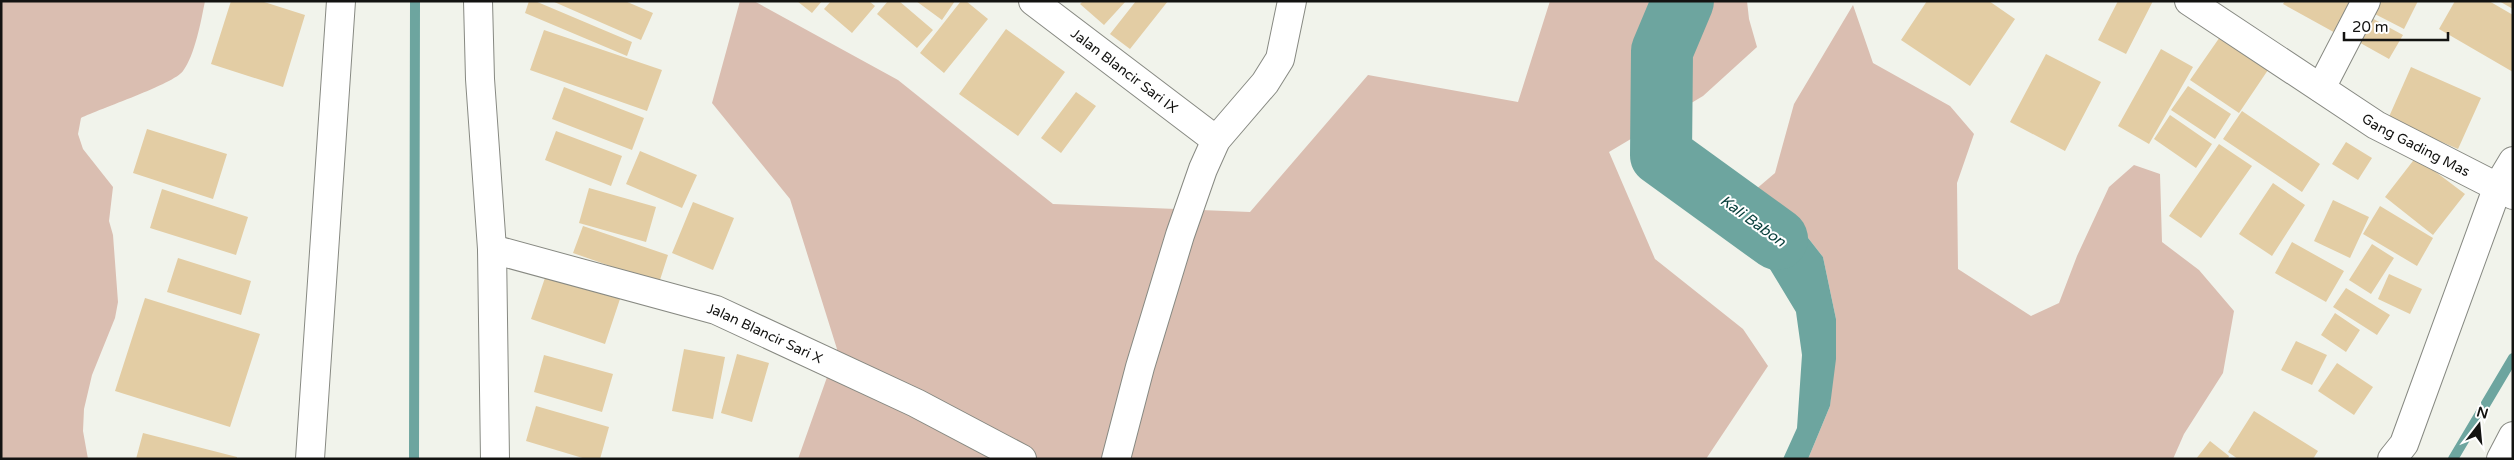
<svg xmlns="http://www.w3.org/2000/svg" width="2514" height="460" font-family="'Varela Round',sans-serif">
<rect width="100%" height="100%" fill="#f1f3eb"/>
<path fill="#dabeb1" d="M1 1H205C201 21 195 55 183 71 174 84 99 109 81 118L78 134 83 149 113 187 109 221 113 235 118 302 115 318 92 375 84 409 83 431 88 459H1Z
M740 1H754L898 80 1053 204 1250 212 1368 75 1518 102 1550 1H1747L1749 19 1757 47 1703 96 1609 152 1655 259 1743 329 1768 366 1706 459H798L837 349 790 199 712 103Z
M1853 5 1873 63 1950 106 1974 134 1957 183 1958 269 2031 316 2059 303 2077 256 2109 187 2134 165 2160 174 2162 242 2199 270 2234 311 2223 373 2184 434 2173 459H1808L1830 406 1836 319 1823 257 1798 225 1748 196 1775 173 1794 104Z"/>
<path fill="#6da59f" d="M1714 185H1728L1798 225 1823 257 1836 319V359L1830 406 1808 459H1783L1797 428 1802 355 1796 312 1756 246 1701 194Z"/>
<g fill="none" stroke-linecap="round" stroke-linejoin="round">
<path stroke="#6da59f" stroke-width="10" d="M414 459 415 1
M2453 459 2513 358"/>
<path stroke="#6da59f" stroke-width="62" d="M1683 1 1662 51 1661 155 1777 239"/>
</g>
<path fill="#e3cda4" d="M231 1H261L305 15 283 87 211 64Z
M529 1H535L632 42 627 56 525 13Z
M552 1H625L653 13 641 40Z
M797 1H822L812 13Z
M831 1H869L875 6 852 33 824 9Z
M888 1H899L933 30 917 48 877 14Z
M916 1H955L942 20Z
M961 1H966L988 19 944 73 920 53Z
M1083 1H1126L1104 25 1080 4Z
M1136 1H1168L1130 49 1110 34Z
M1927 1H1989L2015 19 1970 86 1901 40Z
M2118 1H2153L2126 54 2098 40Z
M2285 1H2358L2339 35 2283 4Z
M2377 1H2418L2404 29 2371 12Z
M2455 1H2489L2513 15V72L2439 29Z
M2499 1H2513V9Z
M2368 16 2403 35 2389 59 2355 40Z
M1006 29 1065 72 1018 136 959 94Z
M544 30 662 70 647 111 530 70Z
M2222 34 2270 67 2239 113 2190 80Z
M2161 49 2193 67 2149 144 2118 126Z
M2046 54 2101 82 2065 151 2010 122Z
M2411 67 2481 98 2458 149 2388 119Z
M2188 86 2231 114 2215 139 2171 110Z
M564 87 644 118 632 150 552 119Z
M1076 92 1096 106 1061 153 1041 138Z
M2242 111 2320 164 2302 192 2223 139Z
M2170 115 2212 144 2196 168 2154 139Z
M147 129 227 154 213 199 133 173Z
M556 131 622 156 611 186 545 160Z
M2346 142 2372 158 2358 180 2332 164Z
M2219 144 2252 166 2201 238 2169 216Z
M640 151 697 175 682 208 626 184Z
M2416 157 2465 194 2433 235 2385 197Z
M2273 183 2305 205 2272 256 2239 234Z
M589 188 656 207 646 242 579 223Z
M162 189 248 217 236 255 150 228Z
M2333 200 2369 217 2350 258 2314 241Z
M693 202 734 218 713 270 672 253Z
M2380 206 2433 238 2417 266 2363 234Z
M583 226 668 255 659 283 573 253Z
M2292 242 2344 271 2326 302 2275 273Z
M2372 244 2394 258 2371 294 2349 280Z
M178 258 251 281 241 315 167 292Z
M549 266 623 290 605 344 531 319Z
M2389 274 2422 289 2410 314 2378 299Z
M2346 288 2390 315 2377 335 2333 307Z
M145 298 260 334 230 427 115 391Z
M2335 313 2360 330 2346 352 2321 335Z
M2296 341 2327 355 2312 385 2281 370Z
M684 349 725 357 713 419 672 411Z
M737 354 769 363 752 422 721 413Z
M544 355 613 374 602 412 534 392Z
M2337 363 2373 387 2354 415 2318 391Z
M536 406 609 427 600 459H586L526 441Z
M2254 411 2318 451 2313 459H2238L2228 452Z
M143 433 237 457V459H136Z
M2210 441 2229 456 2228 459H2196Z"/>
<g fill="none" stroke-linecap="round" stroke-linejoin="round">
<g stroke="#878982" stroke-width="30">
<g id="street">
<path d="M478 1 480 79 492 249 495 459"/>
<path id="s1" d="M1033 1 1216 140"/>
<path id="s2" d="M2189 1 2376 125 2513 195"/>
<path d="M2321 88 2366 1"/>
<path id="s3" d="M492 249 716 310 916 403 1022 459"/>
<path d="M1116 459 1140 367 1180 235 1203 169 1216 140 1265 83 1280 59 1292 1"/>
<path d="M2392 459 2404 444 2498 186 2513 161"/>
</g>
</g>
<g stroke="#878982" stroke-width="30">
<path id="secondary" d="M310 459 341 1
M2501 459 2513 436"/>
</g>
<use href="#street" stroke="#fff" stroke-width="28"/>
<use href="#secondary" stroke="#fff" stroke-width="28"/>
</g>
<g text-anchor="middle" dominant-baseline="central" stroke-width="4" stroke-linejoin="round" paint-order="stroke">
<g font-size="14" fill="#131311" stroke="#fff">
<text stroke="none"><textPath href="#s1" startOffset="115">Jalan Blancir Sari IX</textPath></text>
<text stroke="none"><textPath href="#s2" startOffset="269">Gang Gading Mas</textPath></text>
<text stroke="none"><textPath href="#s3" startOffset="286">Jalan Blancir Sari X</textPath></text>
</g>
<g font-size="15" font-style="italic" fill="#0b413d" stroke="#fff">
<text transform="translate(1753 221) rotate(36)">Kali Babon</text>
</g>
</g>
<rect width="2514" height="460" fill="none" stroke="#131311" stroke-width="5"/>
<g transform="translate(2479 425) rotate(16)" stroke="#ffffff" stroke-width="4" paint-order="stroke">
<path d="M0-4L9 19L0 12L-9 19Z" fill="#131311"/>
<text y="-8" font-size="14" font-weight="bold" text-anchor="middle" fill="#131311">N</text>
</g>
<path d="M2344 32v8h104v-8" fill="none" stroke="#131311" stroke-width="2.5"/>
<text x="2352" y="32" font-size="15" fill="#131311" stroke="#ffffff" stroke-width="4" paint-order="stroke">20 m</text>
</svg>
